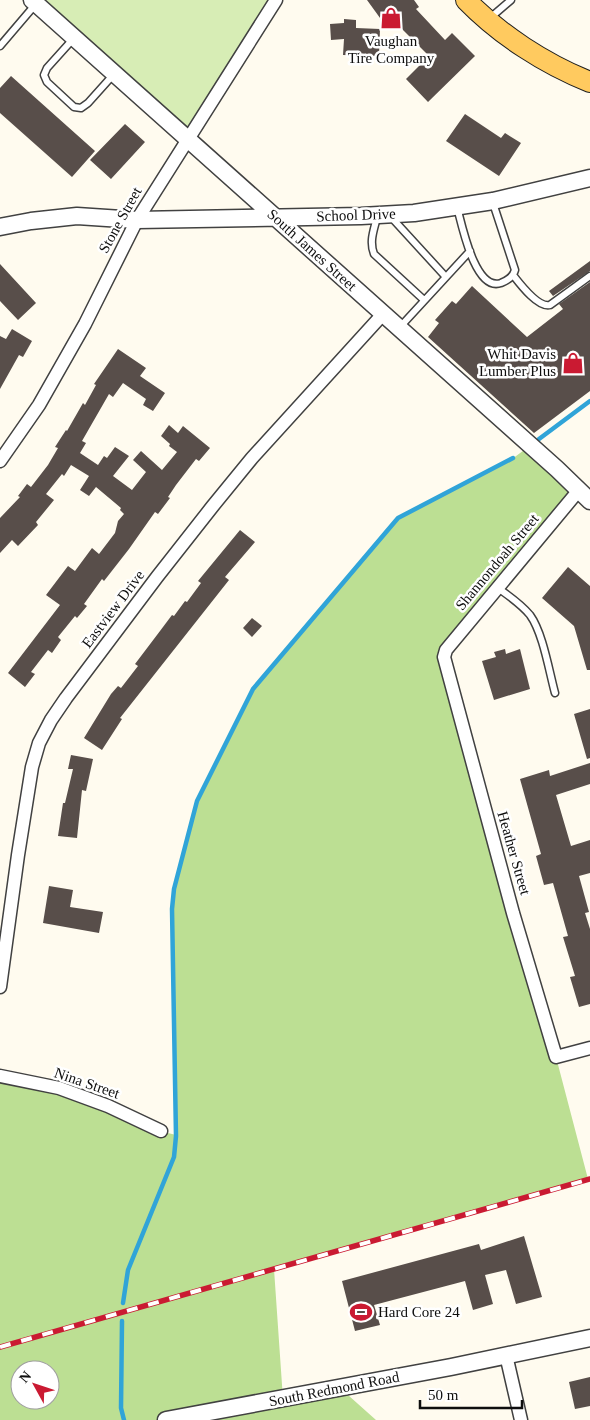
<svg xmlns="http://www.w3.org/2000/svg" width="590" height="1420" font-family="Georgia,serif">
<rect width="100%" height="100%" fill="#fffbef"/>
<path fill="#d7edb5" d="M32 0H276L186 140Z"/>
<path fill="#bcdf93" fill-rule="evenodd" d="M531 445 579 490 446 650 556 1057 588 1179 274 1269 283 1399 339 1387 376 1420H0V1077L96 1101 160 1131 176 1135 172 909 174 889 197 801 253 689 398 518 512 459ZM20 1370H50V1400H20Z"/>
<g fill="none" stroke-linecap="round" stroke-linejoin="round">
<path stroke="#30a4d8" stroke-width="4.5" d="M539 439 590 401
M123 1303 128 1270 174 1157 176 1136 172 909 174 889 197 801 253 689 398 518 513 458
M122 1321 121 1408 124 1420"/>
</g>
<path fill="#584e4a" d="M367 0H414L419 7 416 9 445 40 452 33 475 56 428 102 406 79 429 56 396 23 388 29Z
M344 19 356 20V28L380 29 379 56 343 55 344 39 331 40 330 24 344 23Z
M11 76 95 151 72 177 0 113V88Z
M465 114 501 138 505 133 521 143 499 176 446 141Z
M125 124 145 142 111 179 90 160Z
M590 261V271L553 296 549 291Z
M0 264 36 303 18 320 0 301Z
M590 282V391L534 433 428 337 439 323 435 320 452 301 456 304 472 286 527 337 563 309 559 304Z
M12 329 32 341 23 357 19 355 0 389V336L6 339Z
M118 349 146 368 140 376 165 393 153 411 143 405 146 399 123 383 113 397 109 394 82 441 86 443 80 453 98 465 104 456 107 458 115 447 129 456 113 476 132 490 146 472 133 460 141 451 162 470 177 452 169 446 170 444 161 436 169 425 178 433 183 426 210 448 199 461 196 459 176 485 168 497 170 498 158 514 155 512 129 549 104 581 102 579 84 604 87 606 77 618 75 616 58 637 61 640 52 653 48 650 31 672 35 674 25 687 8 673 60 605 46 595 68 566 75 571 92 548 99 554 115 533 118 521 124 514 120 510 121 508 96 487 89 496 80 490 89 476 71 465 64 476 62 474 46 494 54 500 36 522 38 525 18 546 12 540 0 553V518L20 497 18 496 27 484 31 487 48 465 58 448 55 447 66 430 67 431 83 403 85 405 96 385 94 384Z
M240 530 255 542 225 577 229 580 120 718 122 719 102 750 84 738 111 694 118 686 121 688 138 666 135 664 160 631 172 615 174 616 185 601 187 602 201 583 198 581Z
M568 567 590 586V670H587L574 626 542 598Z
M252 618 262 626 252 637 243 628Z
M505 649 506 654 520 649 530 689 494 700 482 661 496 657 494 652Z
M590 709V758L587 759 574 714Z
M71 755 93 759 86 791 82 790 77 838 58 836 63 803H65L73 769H68Z
M590 763V784L556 795 571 846 590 840V873L579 876 589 912 585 913 590 929V1004L579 1007 570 977 575 976 563 937 568 936 553 883 544 885 536 856 541 854 520 779 549 770 550 776Z
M49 886 73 890 70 907 103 912 99 933 43 923Z
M524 1236 542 1297 516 1304 506 1270 485 1275 493 1304 473 1310 465 1281 374 1305 380 1325 355 1331 342 1281 479 1244 481 1250Z
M590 1377V1406L575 1409 569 1382Z"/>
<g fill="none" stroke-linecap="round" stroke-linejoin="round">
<g stroke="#414141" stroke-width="9">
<path id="service" d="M490 18 511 0
M74 38 47 68 44 75 47 82 74 107 81 108 88 103 114 74
M0 46 35 5
M457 207C462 225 475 292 501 283 508 280 513 277 515 270L493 203
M377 217C374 230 369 241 374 254L424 300
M391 217 445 276
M513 275C520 284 538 308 550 305L590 276
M400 327 470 251
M498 588C509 596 521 604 530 615 543 633 549 671 555 693"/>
</g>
<g stroke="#414141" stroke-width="15">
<path id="minor" d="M0 461 39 405 85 324 137 220 276 0
M579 490 446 650 444 657 513 913 556 1057 590 1048
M0 987 18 855 32 767 39 743 51 720 66 698 157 577 212 507 252 458 383 314
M0 1076 59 1088 108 1106 161 1131
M506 1355 521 1420"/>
</g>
<g stroke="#414141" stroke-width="19">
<path id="tertiary" d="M32 0 557 469 590 501
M0 227 31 221 77 216 137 220 361 216 414 213 493 201 590 178
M166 1420 451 1367 590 1338"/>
</g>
<g stroke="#1f1f1f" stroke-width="22">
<path id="primary" d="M466 0C500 35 545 64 590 82"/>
</g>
<use href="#service" stroke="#fff" stroke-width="6"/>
<use href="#minor" stroke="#fff" stroke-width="12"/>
<use href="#tertiary" stroke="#fff" stroke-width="16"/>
<use href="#primary" stroke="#ffca5f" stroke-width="20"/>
<g stroke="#ca1a32" stroke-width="5.5">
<path id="rail" d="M0 1347 590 1179"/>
</g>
<use href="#rail" stroke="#fff" stroke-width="4" stroke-dasharray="11" stroke-linecap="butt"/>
</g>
<defs>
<g id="shop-bare" transform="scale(1.725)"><path d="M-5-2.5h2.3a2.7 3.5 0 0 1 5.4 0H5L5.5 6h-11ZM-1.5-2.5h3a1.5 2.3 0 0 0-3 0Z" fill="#ca1a32" stroke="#fff" stroke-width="2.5" paint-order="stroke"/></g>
<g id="stadium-bare" transform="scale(1.725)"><path d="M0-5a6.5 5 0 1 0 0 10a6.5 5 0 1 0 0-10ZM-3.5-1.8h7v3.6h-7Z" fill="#ca1a32" stroke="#fff" stroke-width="2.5" paint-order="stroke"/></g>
</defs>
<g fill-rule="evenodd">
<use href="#shop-bare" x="391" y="18"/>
<use href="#shop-bare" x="573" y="363"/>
<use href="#stadium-bare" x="361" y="1312"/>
</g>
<g text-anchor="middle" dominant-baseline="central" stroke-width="5" stroke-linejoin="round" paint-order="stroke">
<g font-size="15" fill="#0e0e0e" stroke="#fff">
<text x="391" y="41">Vaughan<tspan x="391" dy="17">Tire Company</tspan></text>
<text x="556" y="354" text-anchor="end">Whit Davis<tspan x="556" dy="17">Lumber Plus</tspan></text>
<text x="378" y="1312" text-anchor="start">Hard Core 24</text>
</g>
<g font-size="15" fill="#0e0e0e" stroke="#fff">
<text transform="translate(356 215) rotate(-2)">School Drive</text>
<text transform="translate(120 220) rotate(-61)">Stone Street</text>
<text transform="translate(312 250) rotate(42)">South James Street</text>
<text transform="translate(497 562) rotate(-50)">Shannondoah Street</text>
<text transform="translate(113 609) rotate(-53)">Eastview Drive</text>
<text transform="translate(514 853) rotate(74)">Heather Street</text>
<text transform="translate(87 1083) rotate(19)">Nina Street</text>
<text transform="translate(334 1389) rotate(-11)">South Redmond Road</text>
</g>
</g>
<g transform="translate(35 1385) rotate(310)"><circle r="24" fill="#ffffff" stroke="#9f9f9f"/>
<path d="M0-4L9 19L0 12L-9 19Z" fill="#ca1a32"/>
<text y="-8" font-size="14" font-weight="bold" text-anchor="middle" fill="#0e0e0e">N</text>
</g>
<path d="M420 1400v8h102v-8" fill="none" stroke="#0e0e0e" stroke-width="2.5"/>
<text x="428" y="1400" font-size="15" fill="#0e0e0e" stroke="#ffffff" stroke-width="4" paint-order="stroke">50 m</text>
</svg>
